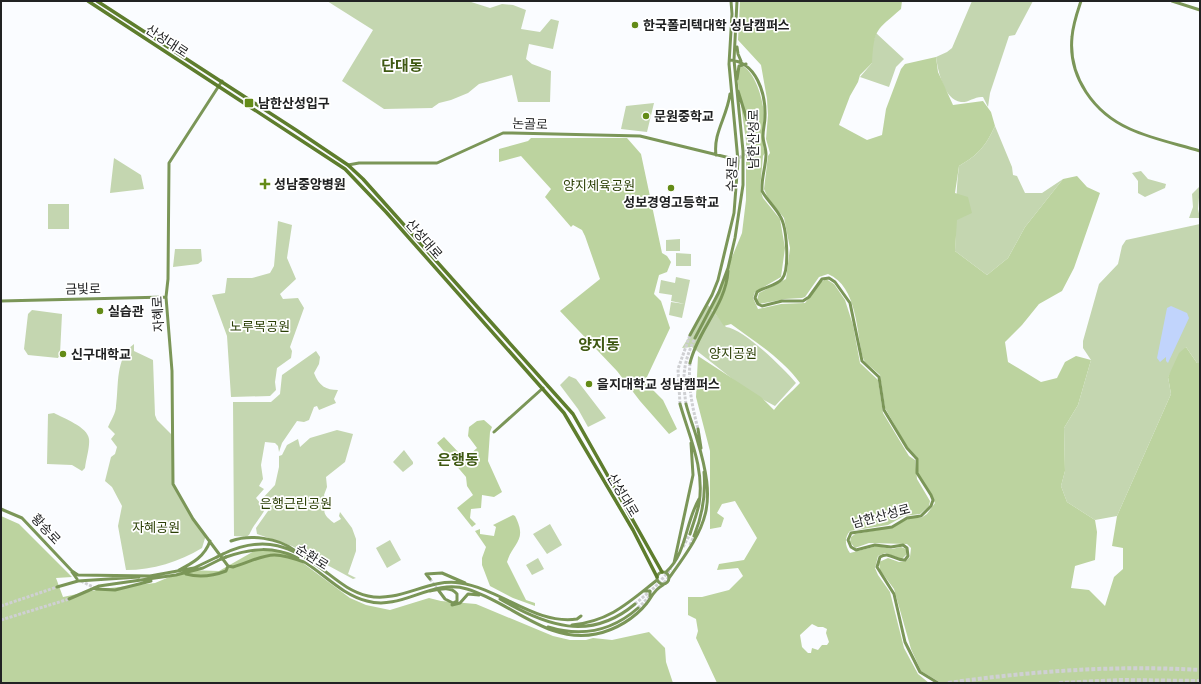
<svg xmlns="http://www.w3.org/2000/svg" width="1201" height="684" font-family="'Space Grotesk','Noto Sans KR',sans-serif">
<rect width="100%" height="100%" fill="#fafcff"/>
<path fill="#c4d6b0" d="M327 1H468L490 8 502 4 513 5 526 10 521 29 540 32 551 19 559 21 553 49 529 44 526 59 532 64 551 71 550 102H518L512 75 479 84 468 93 451 100 439 103 432 108 384 109 342 81 373 30Z
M972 1H1033L1015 35 1009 36 990 93 988 107 983 97C975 96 968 103 961 102 944 100 938 71 936 57L947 52 952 48Z
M876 33 904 59 896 67 889 87 860 77 872 63V46Z
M654 103 647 132 621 129 626 106Z
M995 126 1012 167 1013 175 1017 176 1025 193H1042L1063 179 1025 227 1008 258 987 275 955 251C957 222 955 195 959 166 979 154 985 147 995 126Z
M114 158 141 175 144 189 110 193Z
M1141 171 1148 179 1166 184 1165 188 1145 197 1138 193V181L1132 173Z
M1200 186 1198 209 1200 218H1189L1193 207 1192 194Z
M48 204H69V229H48Z
M278 221 292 225 287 258 296 279 280 294 283 299 298 298 304 308 290 347 292 351 291 358 277 368 275 382 276 390 270 396 231 397 227 336 212 295 225 293 227 278H252L270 273 274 266Z
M1200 224V363H1197L1186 347 1168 377 1171 394 1117 516 1095 520 1067 502 1061 486 1065 471 1064 428 1078 405 1091 360 1083 348V341L1099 284 1118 264 1122 246 1126 240Z
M680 239V251H666V240Z
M175 249H201L202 261 198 264 173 267Z
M676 253 691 254V266H676Z
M676 277 690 280 685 304 671 301 672 295 659 293 661 280 675 283Z
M671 302 685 304 682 318 669 315Z
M708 305 726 327C744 329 783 368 796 383L775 406 749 392 692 347 682 348Z
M32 310 62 314 60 354 58 358 28 355 24 349 28 314Z
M134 344V351L153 360 155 415 157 420 173 436V484L193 519 206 535 202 548C179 562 153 570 126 570L118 526 122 506 112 487 105 481 111 457 115 454 117 447 111 439 115 434 108 427C111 420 116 413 116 406 119 385 115 358 134 344Z
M316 351 320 357 319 364 314 373C319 386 326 390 338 390L334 399 336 403 319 410 317 406 314 407 309 420 304 422 297 421 282 443 279 452 278 446 275 443 265 442 261 465 263 479 259 486 264 489 256 498 265 509C263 514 259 518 256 523 246 536 254 538 234 536L233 402H271L280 394 282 375Z
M569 376 576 379 606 418 588 427 578 409 560 385Z
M54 413C63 418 88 427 89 439 90 447 86 459 85 468L82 471 72 465 47 464 48 414Z
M337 430 353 434 345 462 326 477 327 487 324 495C330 510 316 510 334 523L341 519 339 516 340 512 352 528 356 539V551L348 574 356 578 353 579 292 546 257 534 256 528 268 511 269 508 265 506 262 499 275 485 279 467V456L282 455 287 445 298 439 300 447 310 438Z
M404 450 413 462V464L403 472 393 462Z
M550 524 562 545 547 554 533 534Z
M390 540 401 560 387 568 376 548Z
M538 558 544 569 532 575 526 565Z"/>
<path fill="#bcd39f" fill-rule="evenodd" d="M740 1H902L901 9C876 31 874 28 872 63L860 75 858 82 850 96 839 125 867 140 882 135 886 109 901 69 905 64 936 57 938 72 953 105 983 101 991 112 995 126C985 147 979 154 959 166L955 193 968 197 972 213 957 220 955 251 987 275 1008 258 1025 227 1063 179 1077 176 1087 187 1100 193 1074 268 1062 291 1039 304 1022 325 1005 342 1008 362 1041 382 1057 378 1065 362 1076 356 1091 360 1078 405 1064 428 1065 471 1061 486 1067 502 1095 520 1097 532 1095 560 1075 566 1071 588 1089 590 1105 606 1114 577 1123 569V548L1112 546 1117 516 1171 394 1168 377 1179 353 1186 347 1197 363H1200V683H941L921 671 911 649 894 589 880 570 879 562 888 558 899 562 906 561 910 557 911 548 907 544 869 543 855 548 850 542 851 537 855 534 889 528 910 518H921L927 514 935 503 918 475 917 457 906 445 885 408 880 375 865 362 863 358C856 332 858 287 828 274L819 277 805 297 802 298 785 299 759 304 757 300 759 293 786 279 790 248 784 218 768 198 764 189 768 156 770 153 766 139 768 115 767 99 761 65 738 40Z
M740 65C755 69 764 102 764 116 763 130 761 140 765 153L763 156 760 189 763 198 780 219 785 248 781 277 755 292 753 298 758 309 781 304 805 303 821 282 826 279 834 284 845 300 853 325 860 363 878 380 883 413 909 456 915 460 917 479 930 501 929 506 920 514 904 516 888 525 850 531C844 538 845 546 850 553L877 546 892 549 901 547 906 549V555L902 559 885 553 878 556 875 568 878 575 890 592 904 648 918 674 929 683H717L696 638 698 631 696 619 688 615V597H702L729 590 743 576 738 568 717 570 719 564 744 560 757 538 735 501 722 504 717 513 724 518 721 527 710 529V451L696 397 698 356 761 397 774 410C781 400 791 393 800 383 783 359 754 341 731 324L724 326 711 308 742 233 746 200V141L738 84 737 69ZM812 624 818 627H823L827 629 826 633 829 642 827 645H822L818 650 812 648 811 653H808L802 647 800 635Z
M531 138H627L641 154 662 253 667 256 671 262 667 272 659 275 654 294 661 301 670 328 646 379 650 387 663 400 677 429 669 434 640 401 617 371 560 311 600 279 585 236 582 230 573 225 571 227 545 197 551 189 521 156 499 162V149L528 141Z
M484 420 492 427 490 432 488 461 502 492 494 497 482 495 481 508 471 509 470 518 476 524 472 527 457 508 473 495 467 486 466 477 437 443 444 437 461 455H469L477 448 468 436 469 427 477 421Z
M513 515 515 516C528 541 513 542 507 562L526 600 535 603V606L513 598 490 586 482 565V558L486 547 475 531 480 529V534L494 536 496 527 493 525Z
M1 516 19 524 72 577 56 578 63 597 101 589 155 583 186 570 219 571 256 550 272 549 288 552 350 598 366 605 390 610 429 598 441 601 476 604 553 636 570 640H586L593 638 612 640 649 632 665 648 666 662 673 683H1Z"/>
<path fill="#c1d4fc" d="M1171 306 1187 313 1189 318 1168 363 1166 361V357L1160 362 1157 358 1167 308Z"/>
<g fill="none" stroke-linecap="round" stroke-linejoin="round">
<path stroke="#cfd0d3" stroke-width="3" stroke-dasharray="3 1.5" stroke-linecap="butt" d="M730 158C752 161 749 139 748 123
M690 363C688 386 692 406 698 429
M680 404 678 369 690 335
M686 404C682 377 683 363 695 338
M690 545 694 536
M683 547 690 534
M430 579 438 590
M81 581 95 588
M661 586 669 577
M635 604 655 587 671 569
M1 606 57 587
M638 608 651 595
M1 620 69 599"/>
<path stroke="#cfd0d3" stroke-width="4" stroke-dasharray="4 2" stroke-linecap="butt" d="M948 683C1032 671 1115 665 1200 670
M1059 683 1121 680 1200 681"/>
<path stroke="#7b9658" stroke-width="3" d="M1081 1C1077 13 1073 24 1072 37 1068 77 1094 113 1130 129 1152 139 1177 144 1200 151
M1172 1 1200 10
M737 47 738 54 741 61
M730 60C756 62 766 93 765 117 765 123 763 129 763 136 763 142 766 148 766 154 766 166 761 179 762 191 767 200 775 207 780 216 787 227 790 269 782 279 776 286 764 287 757 292L755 298 758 304 762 306 782 301H803L809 297 822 279 829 278 835 282 850 303 862 361 879 377 884 410 907 448 917 459V473L931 495 933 500 931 506 921 516 907 518 892 527 851 533 848 540 851 547 856 550 875 545 891 547 903 545 907 548 908 556 905 560C895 561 890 551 880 557L877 567 894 594 905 642 920 672 938 683
M737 79 739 66 746 64
M222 81 169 163 168 279 166 297 172 371 173 484 193 519 228 566 233 567C269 555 269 549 307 563
M738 91 748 123
M716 155C713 133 727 117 730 94
M348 165 359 163H437L503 133H512L640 136 730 158
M1 301 166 297
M690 335 712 295 718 280 734 213 738 161 729 64 732 14 731 1
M695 338 719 292 728 268 735 238 743 185V151L734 60 737 1
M690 363C698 330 726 305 728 271
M680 404C689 436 705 469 699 504 697 514 693 524 690 534
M698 429 701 448
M494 432 543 388
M1 509 22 518 72 571 78 575 152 576
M694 536C703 514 706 495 704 472
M231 541C250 534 278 538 294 550
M223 554C265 534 292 546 326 572 339 582 351 592 368 596 400 603 428 578 460 583 501 589 535 625 577 619L581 616
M226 557C252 548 273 546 298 558
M306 563C326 576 343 595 367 601 402 611 432 578 467 589 511 602 547 644 596 634 616 630 635 618 647 603 652 596 655 589 663 585
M674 563 693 475 691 443
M179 570C193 563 205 556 210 541
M657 578a6 6 0 1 1 12 0a6 6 0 1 1-12 0Z
M72 572 77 579
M666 572C687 553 685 523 699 499
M186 574C200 578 213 576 226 571L228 566
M426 574 442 573 465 583
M426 574 430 579
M150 576 194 568 217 557
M669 578C709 523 717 506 697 439 694 428 689 416 686 404
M57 587 78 581 139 577
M96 589 115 590 151 581
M430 591C440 589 451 586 457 594V601L453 603 445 599 439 591
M643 591H650V596
M69 599 99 586 176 575 203 568 221 559
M500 599C546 626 590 642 635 604
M452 605 460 603 468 594 479 595
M572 625C610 621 628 603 657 580
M548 627C581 637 612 631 638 608"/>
<path stroke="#5e7d2d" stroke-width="3.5" d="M88 1 345 169 386 212 564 413 633 530 657 577
M97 1 296 130 348 165 363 179 573 414 662 572"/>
<path stroke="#7b9658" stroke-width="3" d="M217 557 223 554
M221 559 226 557"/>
</g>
<g fill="#638b17" stroke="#fff" stroke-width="1.5">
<circle cx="635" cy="25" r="4"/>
<rect x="244" y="98" width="10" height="10" rx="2"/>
<circle cx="646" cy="116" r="4"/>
<path d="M263 178h4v4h4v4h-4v4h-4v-4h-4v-4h4z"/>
<circle cx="671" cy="188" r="4"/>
<circle cx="100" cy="311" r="4"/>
<circle cx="63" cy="354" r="4"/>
<circle cx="589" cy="384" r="4"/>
</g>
<g text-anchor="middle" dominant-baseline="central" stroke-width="3.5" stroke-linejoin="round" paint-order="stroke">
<g font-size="13" font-weight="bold" fill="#212223" stroke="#fff" text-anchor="start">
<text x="643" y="25">한국폴리텍대학 성남캠퍼스</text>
<text x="258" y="103">남한산성입구</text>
<text x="654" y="116">문원중학교</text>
<text x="274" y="184">성남중앙병원</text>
<text x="671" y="202" text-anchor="middle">성보경영고등학교</text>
<text x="108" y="311">실습관</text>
<text x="71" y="354">신구대학교</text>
<text x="597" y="384">을지대학교 성남캠퍼스</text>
</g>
<g font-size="13" fill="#212223" stroke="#fff">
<text transform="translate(167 41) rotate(33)">산성대로</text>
<text transform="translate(530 124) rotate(2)">논골로</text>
<text transform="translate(753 139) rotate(-90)">남한산성로</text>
<text transform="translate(732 174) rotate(-88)">수정로</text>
<text transform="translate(424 239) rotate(49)">산성대로</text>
<text transform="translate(83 289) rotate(-1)">금빛로</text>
<text transform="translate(158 314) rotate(-93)">자혜로</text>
<text transform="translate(623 495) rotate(59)">산성대로</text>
<text transform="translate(881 516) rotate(-15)">남한산성로</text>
<text transform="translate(46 529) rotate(47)">황송로</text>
<text transform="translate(312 557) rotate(32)">순환로</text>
</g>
<g font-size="13" fill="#2b3f05" stroke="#fff">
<text x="599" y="185">양지체육공원</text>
<text x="260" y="326">노루목공원</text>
<text x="733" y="353">양지공원</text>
<text x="296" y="503">은행근린공원</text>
<text x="156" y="527">자혜공원</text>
</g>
<g font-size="15" font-weight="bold" fill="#3f5913" stroke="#fff">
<text x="402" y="65">단대동</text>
<text x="599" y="344">양지동</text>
<text x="458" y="459">은행동</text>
</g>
</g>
<rect width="1201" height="684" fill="none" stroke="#212223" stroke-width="4"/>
</svg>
